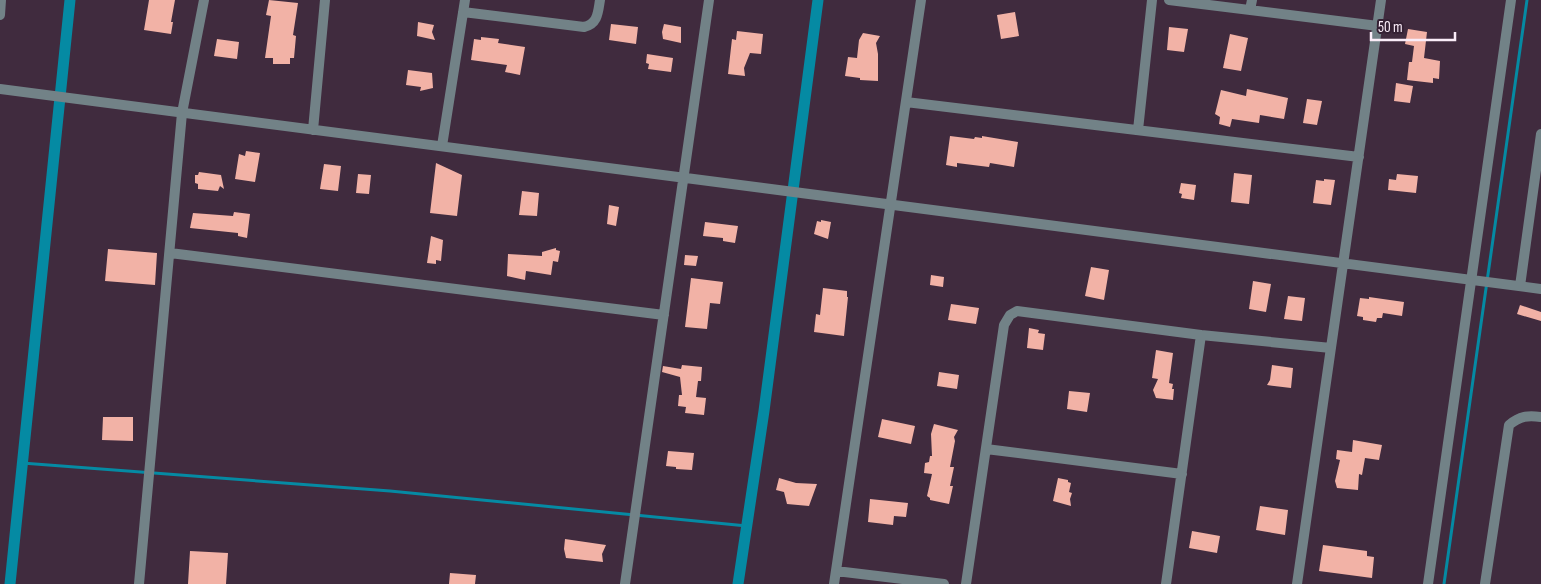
<svg xmlns="http://www.w3.org/2000/svg" width="1541" height="584" font-family="'Sofia Sans Condensed',sans-serif">
<rect width="100%" height="100%" fill="#402b3e"/>
<g fill="none" stroke-linecap="round" stroke-linejoin="round">
<path stroke="#058aa3" stroke-width="3" d="M22 463 390 491 747 526
M1444 584 1527 0"/>
<path stroke="#058aa3" stroke-width="11" d="M10 584 70 0
M738 584 764 411 818 0"/>
</g>
<path fill="#f2b2a6" d="M149 0H175L171 22H173L171 34 144 30Z
M269 0 298 3 293 35 296 36 294 58H290V64H273V58H265L271 16 266 15Z
M1015 12 1019 36 1001 39 997 15Z
M418 22 434 25 432 32 435 40 417 36Z
M611 24 638 27 636 44 609 40Z
M664 24 681 27V43L663 39 662 32Z
M1169 27 1188 29 1184 52 1167 50Z
M1408 29 1427 32 1424 58 1440 61 1439 79 1433 78V83L1407 80 1409 62H1412L1414 46 1405 44Z
M737 31 763 34 761 54 750 53 744 68 745 76 728 74 732 39 736 40Z
M863 33 880 36 876 43 878 54V81L860 80V78L845 76 848 57 857 58 859 40Z
M1230 34 1248 38 1241 71 1223 68Z
M481 37 499 39 498 43 525 47 520 75 505 72 507 65 471 60 474 39 481 40Z
M217 39 239 42 237 59 214 56Z
M647 54 673 58 671 72 648 69 649 64 646 63Z
M408 70 432 73 433 88 420 91 421 87 406 85Z
M1396 83 1413 86 1410 103 1394 101Z
M1247 89 1288 98 1284 119 1260 115 1259 123 1232 119 1230 127 1219 124 1220 117 1215 114 1221 90 1246 96Z
M1307 99 1322 101 1317 125 1303 123Z
M950 136 974 139 975 137 982 138V136L1018 142 1014 167 990 163 989 167 957 163V167L946 165Z
M246 151 260 153 255 182 235 179 239 154 245 156Z
M436 163 462 175 457 216 430 213Z
M324 164 341 166 338 191 320 189Z
M199 172 221 175 224 189 220 186 218 191 198 189V184L195 183V175H198Z
M1234 173 1252 175 1249 204 1231 202Z
M358 174 371 175 369 194 356 193Z
M1397 174 1418 176 1416 193 1388 190 1389 179 1396 180Z
M1324 179 1335 180 1331 205 1313 203 1316 180 1324 181Z
M1181 183 1196 185 1194 200 1181 198 1182 194 1179 193Z
M522 191 539 193 537 216 519 215Z
M609 205 619 207 616 226 607 224Z
M234 212 250 214 247 238 238 236V233L190 228 193 213 233 216Z
M821 220 831 222 828 239 814 234 817 221 821 222Z
M705 222 738 226 735 243 723 241V238L703 236Z
M431 236 443 240 441 261 436 260V264L427 263Z
M556 248V250L560 251 558 262 553 261 551 275 526 271 525 280 507 276 508 254 542 256V252Z
M108 249 157 253 155 285 105 281Z
M685 255 698 256 696 266 684 265Z
M1091 267 1109 270 1104 300 1085 296Z
M931 275 944 277 943 287 930 285Z
M691 278 723 282 720 304 710 303 707 329 685 327Z
M1253 281 1271 284 1266 312 1249 309Z
M823 288 847 291V297H848L844 336 814 332 816 314 820 315Z
M1288 296 1305 298 1302 321 1284 319Z
M1369 297 1404 302 1402 316 1383 313 1382 318H1377L1376 322 1363 320V317L1357 316 1360 298 1369 299Z
M951 304 979 308 976 324 948 320Z
M1520 305 1541 312V321L1517 314Z
M1029 328 1039 330 1038 333 1045 334 1043 350 1027 348Z
M1156 350 1173 353 1169 383 1173 384 1172 389H1174L1173 400 1156 398 1153 390 1158 379 1152 378Z
M682 365 702 367 701 381H698L696 397 706 398 704 415 685 413 686 407 678 406 679 395H682L680 377 662 372 663 366 681 369Z
M1272 365 1293 368 1291 388 1267 385 1270 380Z
M939 372 959 375 957 389 937 386Z
M1069 391 1090 393 1087 412 1067 409Z
M103 417H133V441L102 440Z
M882 419 915 426 911 444 878 437Z
M934 424 958 430 954 437 955 441 950 467H954L950 486H953L949 504 930 500V498L927 496 932 474 924 473 925 463 929 462 930 456H932L931 434Z
M1353 440 1382 445 1379 460 1365 458 1362 475 1359 474 1358 490 1337 488 1335 481 1340 460 1336 459 1337 450 1352 452Z
M668 451 694 453 692 470 676 469V467L666 466Z
M779 478 796 483 817 484 809 506 787 504 784 492 776 490Z
M1058 478 1068 480V482L1071 483 1069 492 1072 493 1070 499 1071 506 1053 501Z
M870 499 908 503 906 517 894 516 893 525 868 522Z
M1260 506 1288 510 1285 535 1256 530Z
M1192 531 1220 536 1217 553 1189 548Z
M565 539 606 545 602 554 603 562 566 558 564 549Z
M1323 545 1367 551V556L1374 557 1372 578 1319 571Z
M190 551 228 553 226 584H188Z
M450 573 476 575 475 584H449Z"/>
<g fill="none" stroke-linecap="round" stroke-linejoin="round">
<path stroke="#728287" stroke-width="10" d="M1169 0 1378 26
M1250 10 1252 0
M463 12 584 27C598 24 598 12 600 0
M0 15 1 0
M0 89 1541 289
M906 102 1359 157
M313 130 325 0
M1138 130 1152 0
M442 146 465 0
M170 253 664 315
M1520 286 1541 134
M986 449 1182 474
M836 571 944 584
M139 584 182 113 204 0
M625 584 709 0
M834 584 921 0
M966 584 1004 325 1010 315 1017 311 1201 335 1331 348
M1166 584 1201 335
M1297 584 1381 0
M1428 584 1511 0
M1485 584 1509 425C1520 416 1528 415 1541 417"/>
</g>
<path d="M1371 32v8h84v-8" fill="none" stroke="#fbedf9" stroke-width="2.5"/>
<text x="1378" y="32" font-size="15" fill="#fbedf9" stroke="#352134" stroke-width="4" paint-order="stroke">50 m</text>
</svg>
